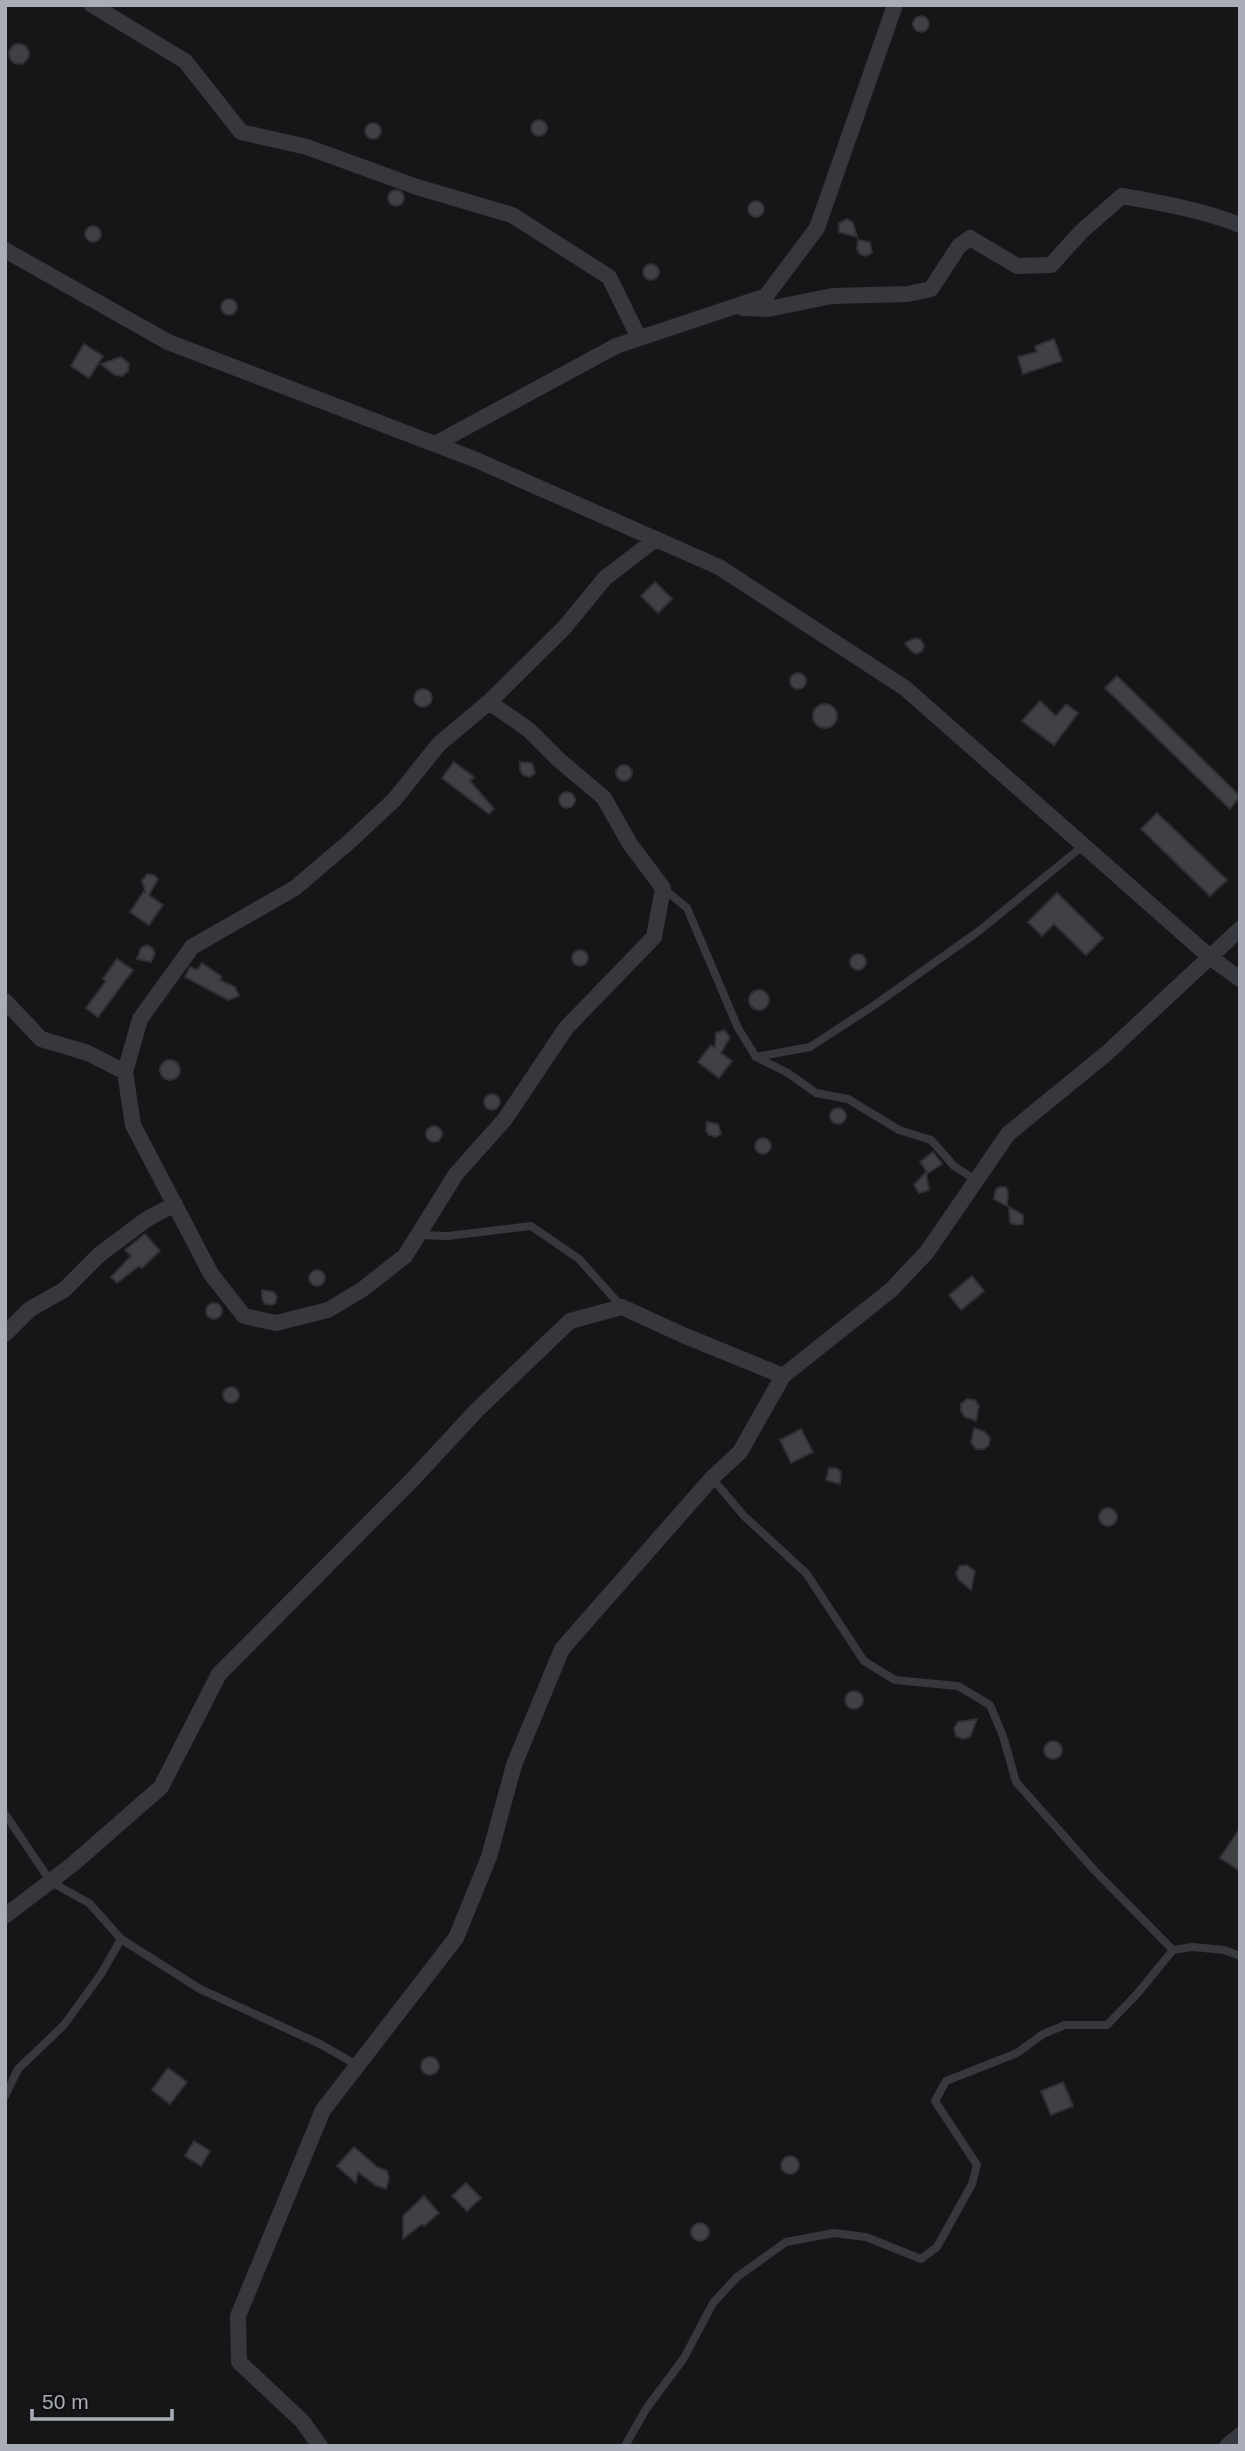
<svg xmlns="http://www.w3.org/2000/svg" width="1245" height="2451" font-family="Arial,sans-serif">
<rect width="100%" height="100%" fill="#161618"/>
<path fill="#404145" stroke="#303034" stroke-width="2" d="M913 24a8 8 0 1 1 16 0a8 8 0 1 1-16 0Z
M9 54a10 10 0 1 1 20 0a10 10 0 1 1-20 0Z
M531 128a8 8 0 1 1 16 0a8 8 0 1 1-16 0Z
M365 131a8 8 0 1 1 16 0a8 8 0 1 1-16 0Z
M388 198a8 8 0 1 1 16 0a8 8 0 1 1-16 0Z
M748 209a8 8 0 1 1 16 0a8 8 0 1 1-16 0Z
M847 219 853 223 857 237 839 232V223Z
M85 234a8 8 0 1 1 16 0a8 8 0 1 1-16 0Z
M858 240 870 242 872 253 865 256 860 254 857 249Z
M643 272a8 8 0 1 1 16 0a8 8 0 1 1-16 0Z
M221 307a8 8 0 1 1 16 0a8 8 0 1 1-16 0Z
M1054 339 1062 361 1023 374 1018 357 1037 352 1035 346Z
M84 344 103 356 89 378 71 366Z
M121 357 129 364 128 371 122 376 115 375 101 364Z
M655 582 672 599 658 613 641 596Z
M915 638 921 640 924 646 922 651 917 654 912 652 905 643Z
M790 681a8 8 0 1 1 16 0a8 8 0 1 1-16 0Z
M1117 676 1240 796 1230 809 1105 688Z
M414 698a9 9 0 1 1 18 0a9 9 0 1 1-18 0Z
M1040 701 1056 716 1066 704 1078 713 1054 745 1022 721Z
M813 716a12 12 0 1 1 24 0a12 12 0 1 1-24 0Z
M454 762 474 777 470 781 494 809 489 814 442 778Z
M520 762 532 763 535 773 530 777 523 775 520 770Z
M616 773a8 8 0 1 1 16 0a8 8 0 1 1-16 0Z
M559 800a8 8 0 1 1 16 0a8 8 0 1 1-16 0Z
M1157 813 1227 880 1210 896 1141 829Z
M147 874 154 875 158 879 149 895 163 905 149 925 130 912 144 891 146 893 142 881Z
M1057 893 1103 938 1086 955 1054 924 1042 936 1028 922Z
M147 945 152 948 155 953 151 962 137 959 141 948Z
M572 958a8 8 0 1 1 16 0a8 8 0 1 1-16 0Z
M850 962a8 8 0 1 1 16 0a8 8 0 1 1-16 0Z
M117 959 133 970 98 1017 86 1008 106 981 103 979Z
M202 963 222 977 220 980 235 987 239 996 228 1000 185 977 190 967 197 970Z
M749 1000a10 10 0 1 1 20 0a10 10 0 1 1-20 0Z
M724 1030 730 1037 721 1053 732 1061 719 1078 698 1062 711 1045 715 1048 716 1033Z
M160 1070a10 10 0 1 1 20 0a10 10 0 1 1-20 0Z
M484 1102a8 8 0 1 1 16 0a8 8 0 1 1-16 0Z
M830 1116a8 8 0 1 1 16 0a8 8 0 1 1-16 0Z
M707 1122 718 1124 721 1134 716 1137 709 1135 706 1131Z
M426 1134a8 8 0 1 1 16 0a8 8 0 1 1-16 0Z
M755 1146a8 8 0 1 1 16 0a8 8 0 1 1-16 0Z
M933 1152 942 1164 928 1173 920 1162Z
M926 1172 929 1190 919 1193 914 1185Z
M1000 1187H1006L1008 1192 1007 1206 994 1199 996 1189Z
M1009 1207 1023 1215V1224L1017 1225 1010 1223Z
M145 1234 160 1251 142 1268 139 1266 117 1283 111 1277 131 1256 125 1250Z
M309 1278a8 8 0 1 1 16 0a8 8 0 1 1-16 0Z
M972 1276 984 1291 961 1310 949 1295Z
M262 1290 274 1292 277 1297 275 1303 272 1305 265 1304 262 1299Z
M206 1311a8 8 0 1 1 16 0a8 8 0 1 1-16 0Z
M223 1395a8 8 0 1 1 16 0a8 8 0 1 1-16 0Z
M967 1399 975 1400 979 1406 976 1421 965 1417 961 1411V1404Z
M974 1428 985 1432 990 1438 989 1445 984 1449H976L971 1443Z
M801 1429 813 1452 791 1463 780 1440Z
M829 1468H836L841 1472 840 1484 826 1480Z
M1099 1517a9 9 0 1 1 18 0a9 9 0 1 1-18 0Z
M967 1565 975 1571 971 1590 959 1580 956 1573 960 1566Z
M845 1700a9 9 0 1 1 18 0a9 9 0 1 1-18 0Z
M977 1719 970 1737 963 1739 956 1736 954 1728 958 1722Z
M1044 1750a9 9 0 1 1 18 0a9 9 0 1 1-18 0Z
M1240 1828V1871L1220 1858Z
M421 2066a9 9 0 1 1 18 0a9 9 0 1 1-18 0Z
M168 2068 187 2082 170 2104 152 2090Z
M1063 2082 1073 2106 1051 2115 1041 2091Z
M194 2141 210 2151 201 2166 185 2156Z
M354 2147 377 2167 387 2171 389 2178 386 2189 375 2185 358 2172 356 2183 337 2166Z
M781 2165a9 9 0 1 1 18 0a9 9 0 1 1-18 0Z
M466 2183 481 2198 467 2211 452 2196Z
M424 2196 439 2213 424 2226 422 2224 403 2239V2216Z
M691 2232a9 9 0 1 1 18 0a9 9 0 1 1-18 0Z"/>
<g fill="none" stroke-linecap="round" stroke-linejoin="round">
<path stroke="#37383d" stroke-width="8" d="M663 888 687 908 738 1028 756 1057 788 1073 816 1093 848 1099 899 1130 931 1140 954 1166 976 1180
M756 1057 810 1047 876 1004 979 931 1084 845
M419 1235 448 1236 531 1226 579 1259 622 1307
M712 1478 744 1516 806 1573 864 1661 895 1680 958 1686 990 1705 1003 1736 1016 1782 1095 1871 1173 1950
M5 1814 51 1882 89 1903 121 1939 200 1989 320 2044 357 2065
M5 2096 18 2069 64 2025 101 1974 121 1939
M625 2446 646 2409 684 2358 713 2303 737 2277 786 2242 834 2233 866 2237 921 2259 937 2247 972 2184 977 2165 935 2101 946 2081 1017 2053 1043 2034 1065 2025H1107L1137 1994 1173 1950 1192 1947 1224 1950 1240 1956"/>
<path stroke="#37383d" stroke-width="16" d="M92 5 185 61 241 132 307 147 417 187 512 215 609 277 639 338
M5 250 168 342 474 459 719 567 905 688 1211 958 1240 979
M743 308 768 309 832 296 908 294 931 289 959 246 970 238 1017 266 1051 265 1082 231 1122 196C1162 203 1202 210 1240 225
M435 444 616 346 766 296 817 228 895 5
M489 702 529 730 559 760 604 798 630 844 663 888 654 937 566 1028 505 1119 456 1174 405 1256 363 1289 328 1310 276 1323 244 1316 211 1274 133 1125 125 1072 140 1019 192 947 295 888 349 842 394 800 439 744 489 702 564 628 605 578 656 539
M5 1001 41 1039 88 1053 125 1072
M5 1334 30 1309 64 1290 100 1254 147 1219 175 1204
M5 1916 73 1864 161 1787 219 1674 413 1479 477 1410 570 1321 622 1307 683 1335 783 1376
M320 2446 302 2421 239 2362 238 2316 323 2110 456 1938 489 1857 514 1765 562 1649 712 1478 740 1452 783 1376 891 1290 927 1252 1008 1134 1107 1053 1240 929
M1227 2446 1240 2435"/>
</g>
<rect width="1245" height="2451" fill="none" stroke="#a8adb8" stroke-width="14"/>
<path d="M32 2409v10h140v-10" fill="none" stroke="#a8adb8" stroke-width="3.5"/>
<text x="42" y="2409" font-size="21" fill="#a8adb8" stroke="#111113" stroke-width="5" paint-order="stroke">50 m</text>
</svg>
